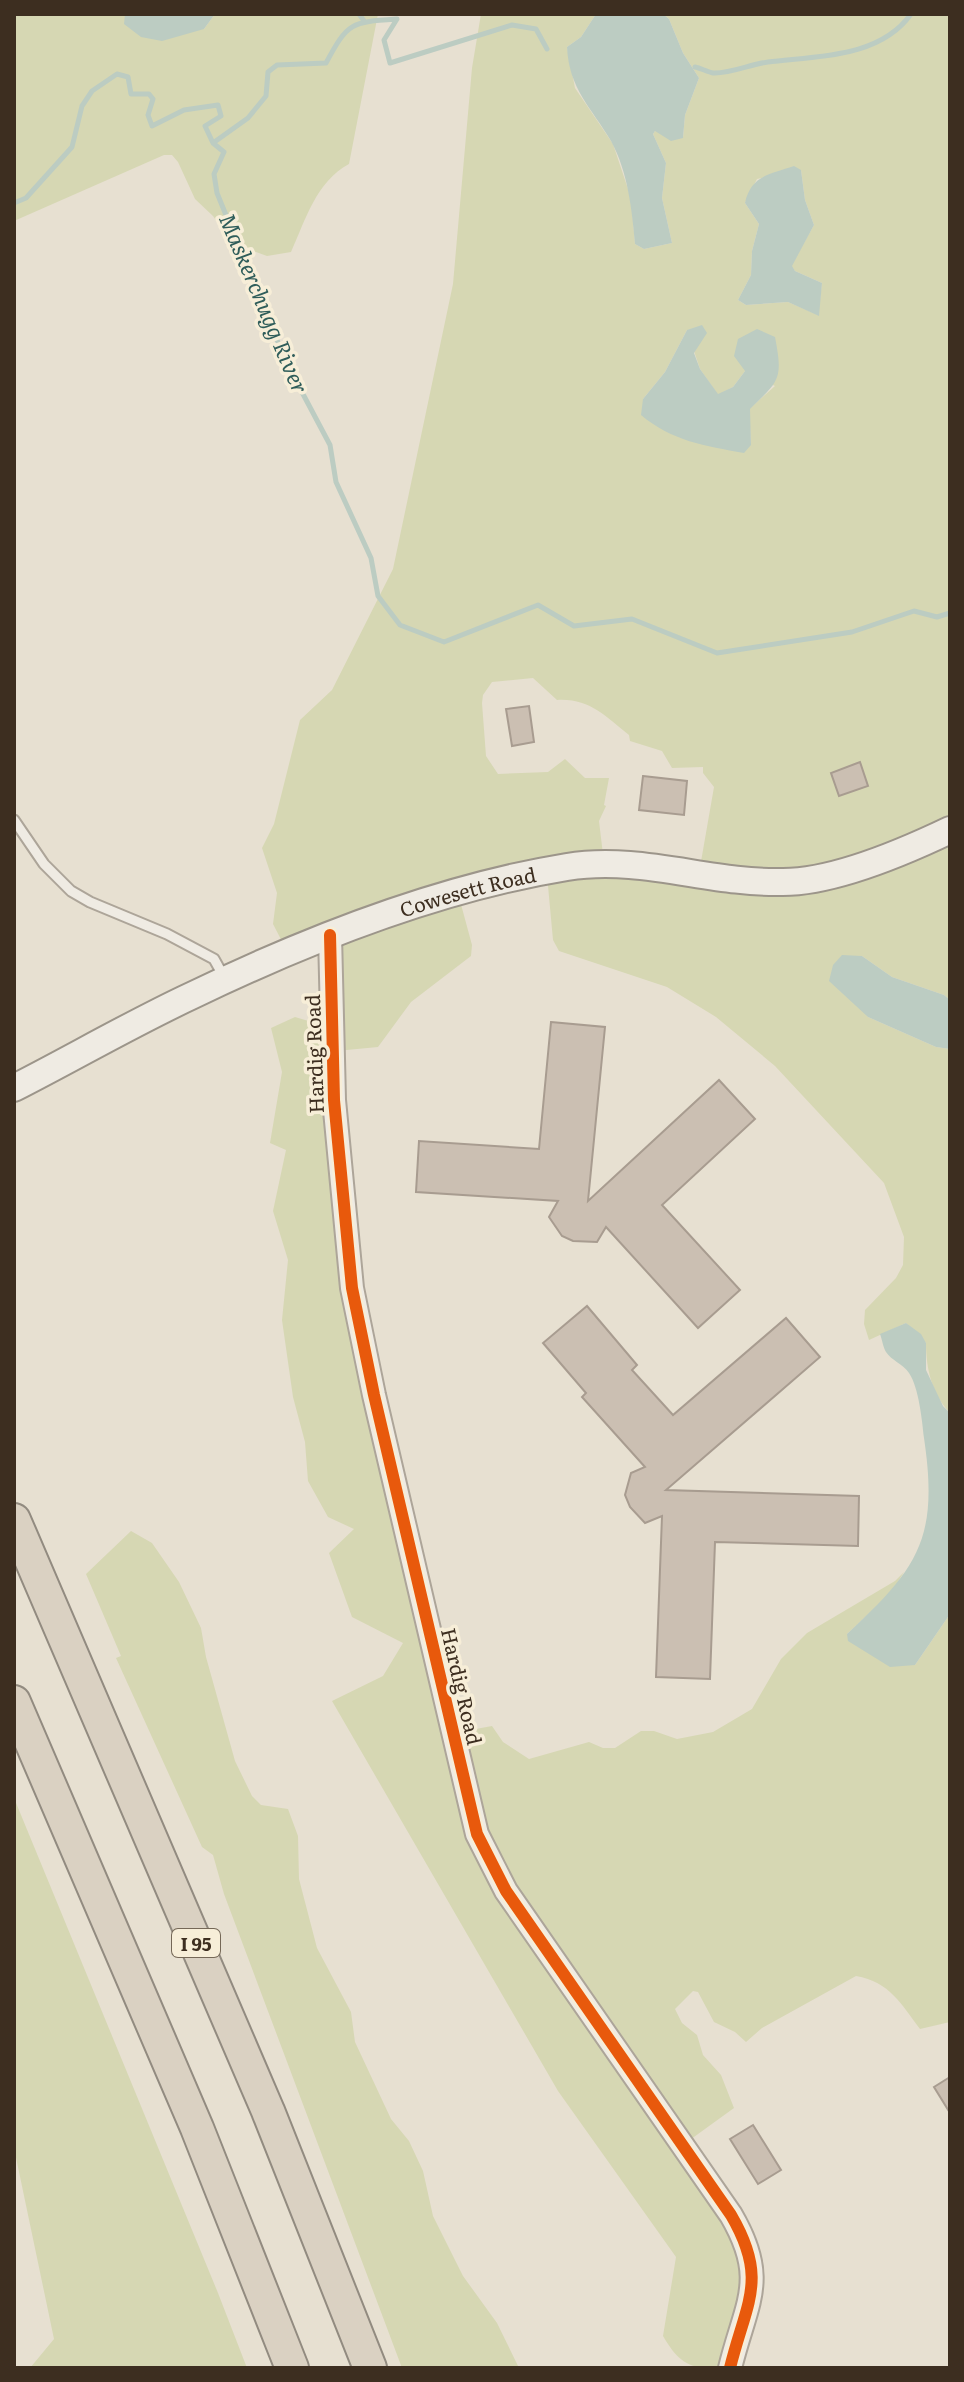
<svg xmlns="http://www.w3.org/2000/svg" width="964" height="2382" font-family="Literata,serif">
<rect width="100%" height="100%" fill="#e7e0d1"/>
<path fill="#d6d7b3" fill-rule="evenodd" d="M14 14H125V24L204 29 215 14H378L349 164C316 182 306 219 291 252L267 256 232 243 213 216 195 199 178 162 172 155H164L14 221Z
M481 14H596L581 37 567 47 575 88 613 144 631 198 635 244 644 249 672 243 662 198 666 163 653 134 655 131 683 138 685 115 699 78 683 53 669 19 663 14H950V1000L944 995 892 977 862 956 841 957 833 966 868 1017 936 1047 950 1049V1413C932 1394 926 1369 926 1343L906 1323 869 1340 864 1324 865 1310 896 1278 903 1265 904 1237 884 1183 775 1066 716 1017 667 987 559 951 553 940 547 875 459 897 472 945 471 956 411 1002 378 1047 336 1051 341 1196 454 1733 492 1726 503 1742 529 1759 589 1742 603 1748H615L641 1731H654L677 1739 713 1732 752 1709 781 1659 807 1633 895 1581 904 1572 891 1593 847 1634 915 1665 950 1614V2022L920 2029C901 2004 890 1982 856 1976L762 2028 746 2042 735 2032 714 2022 698 1992 693 1991 675 2009 682 2023 697 2035 703 2055 721 2075 734 2108 687 2142 752 2280 735 2368C696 2368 684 2372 663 2336L676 2257 558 2091 332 1701 383 1676 403 1643 352 1617 329 1553 354 1529 328 1517 308 1481 305 1442 293 1397 282 1320 288 1260 273 1211 286 1150 270 1143 282 1072 271 1028 295 1017 332 1028 331 950 288 953 273 924 277 893 262 848 274 824 300 720 332 690 393 569 453 284 472 68ZM801 170 805 200 814 225 791 266 795 271 822 283 818 315 788 302 746 305 738 300 751 275 752 251 759 224 745 203 757 179ZM687 330 700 369 718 395 733 387 745 371 775 386 749 409 751 445 643 399 665 372ZM533 678 557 700C589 698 605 716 629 735L630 741 662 751 672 768 703 767V773L714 787 699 873 604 863 599 821 606 806 604 805 609 778H585L565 759 548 772 498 774 486 756 482 703 483 695 492 682Z
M131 1531 152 1543 179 1582 201 1628 206 1657 235 1761 252 1796 261 1805 288 1809 298 1836 299 1879 317 1948 351 2012 355 2042 391 2119 409 2141 423 2171 433 2216 463 2276 497 2323 519 2368H402L224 1894 213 1855 202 1847 116 1658 121 1656 86 1574Z
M14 1798 218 2293 247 2368H30L54 2339 14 2148Z"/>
<path fill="#bcccc2" d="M125 14H215L204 29 162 41 141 37 124 24Z
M596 14H663L669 19 683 53 699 78 685 115 683 138 671 141 655 131 653 134 666 163 662 198 672 243 644 249 635 244C632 210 628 172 611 141 591 107 569 89 567 47L581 37Z
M794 166 801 170 805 200 814 225 792 266 795 271 822 283 819 316 788 302 746 305 738 300 751 275 752 251 759 224 745 203C751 175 771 174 794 166Z
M702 325 707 333 694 353 700 369 718 394 733 387 745 371 734 356 738 339 757 329 775 337C783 379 780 380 750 409L751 445 744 453C705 446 672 441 641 415L643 399 665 372 687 330Z
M842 955 862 956 892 977 944 995 950 1000V1049L936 1047 868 1017 829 981 833 965Z
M906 1323 921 1334 926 1343V1370L943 1406 950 1413V1614L915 1665 890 1667 848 1641 847 1634C918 1568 939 1539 924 1438 922 1420 919 1388 909 1373 903 1364 891 1360 886 1352 883 1347 882 1339 880 1334Z"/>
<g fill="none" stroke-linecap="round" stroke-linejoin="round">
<path stroke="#bcccc2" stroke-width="5" d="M359 14 364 21
M695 67C700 68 708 72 713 73 730 74 751 64 768 62 817 56 880 58 911 14
M213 143 248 118 266 96 268 72 277 65 326 63C348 22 351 22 397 19L384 40 390 63 512 25 536 29 547 49
M14 203 26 198 72 147 82 106 92 91 117 74 128 77 131 94H149L153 99 148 115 152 126 184 110 218 105 221 116 205 126 213 143 224 152 214 174 217 193 286 362 330 445 336 482 371 558 378 596 400 625 444 642 538 605 574 626 632 619 717 653 852 632 914 611 937 617 950 613"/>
</g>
<path fill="#cbbfb2" stroke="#a89c90" stroke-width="2" d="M529 706 534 742 512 746 506 709Z
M860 762 868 786 839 796 831 773Z
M643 776 687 781 684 815 639 810Z
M551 1022 605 1027 588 1201 719 1080 755 1119 662 1205 740 1290 698 1328 606 1227 597 1242 573 1241 562 1236 549 1217 558 1201 416 1192 419 1141 539 1149Z
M587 1306 637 1365 632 1370 673 1415 786 1318 820 1357 666 1490 859 1496 858 1546 715 1542 710 1679 656 1677 662 1516 645 1523 630 1507 625 1495 631 1473 645 1467 582 1397 586 1393 543 1343Z
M950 2077V2113L934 2087Z
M753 2125 781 2170 758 2184 730 2139Z"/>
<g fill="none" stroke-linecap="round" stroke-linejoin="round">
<g stroke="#ada599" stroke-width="13">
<path id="service" d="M14 820 44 864 71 891 90 902 167 934 214 959 224 977"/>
</g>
<g stroke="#ada599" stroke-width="26">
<path id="tertiary" d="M330 935 334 1100 352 1288 374 1395 477 1834 506 1891 731 2215C769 2280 746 2302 730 2368"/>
</g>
<g stroke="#9c958a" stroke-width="30">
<g id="secondary">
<path id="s1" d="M14 1088C73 1058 131 1024 191 996 309 939 438 888 567 867 642 855 710 884 783 882 834 882 904 852 950 830"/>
</g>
</g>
<g stroke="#928b80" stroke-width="36">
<path id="motorway" d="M14 1520 268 2111 370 2368
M14 1702 197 2128 292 2368"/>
</g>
<use href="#service" stroke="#efebe3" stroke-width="9"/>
<use href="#tertiary" stroke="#efebe3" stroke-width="22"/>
<use href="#secondary" stroke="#efebe3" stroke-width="26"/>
<use href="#motorway" stroke="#dad1c2" stroke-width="32"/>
<g stroke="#f7eed8" stroke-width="17">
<path id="cycleway" d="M330 935 334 1100 352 1288 374 1395 477 1834 506 1891 731 2215C769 2280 746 2302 730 2368"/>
</g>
<use href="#cycleway" stroke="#e8590c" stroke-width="12"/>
</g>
<g text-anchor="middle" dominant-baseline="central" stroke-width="7" stroke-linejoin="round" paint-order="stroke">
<rect fill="#f7eed8" stroke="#756857" stroke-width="2" x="172" y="1929" width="48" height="28" rx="6"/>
<g font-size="18" font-weight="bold" fill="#3d2e20">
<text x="196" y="1943">I 95</text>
</g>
<g font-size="20" fill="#3d2e20" stroke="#f7eed8">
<text stroke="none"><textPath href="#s1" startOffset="496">Cowesett Road</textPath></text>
<text transform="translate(313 1054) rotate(-92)">Hardig Road</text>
<text transform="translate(463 1686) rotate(77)">Hardig Road</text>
</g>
<g font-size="22" font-style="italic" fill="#2f5d5a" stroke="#f7eed8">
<text transform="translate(265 303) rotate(67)">Maskerchugg River</text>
</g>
</g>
<rect width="964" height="2382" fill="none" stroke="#3d2e20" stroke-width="32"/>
</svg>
